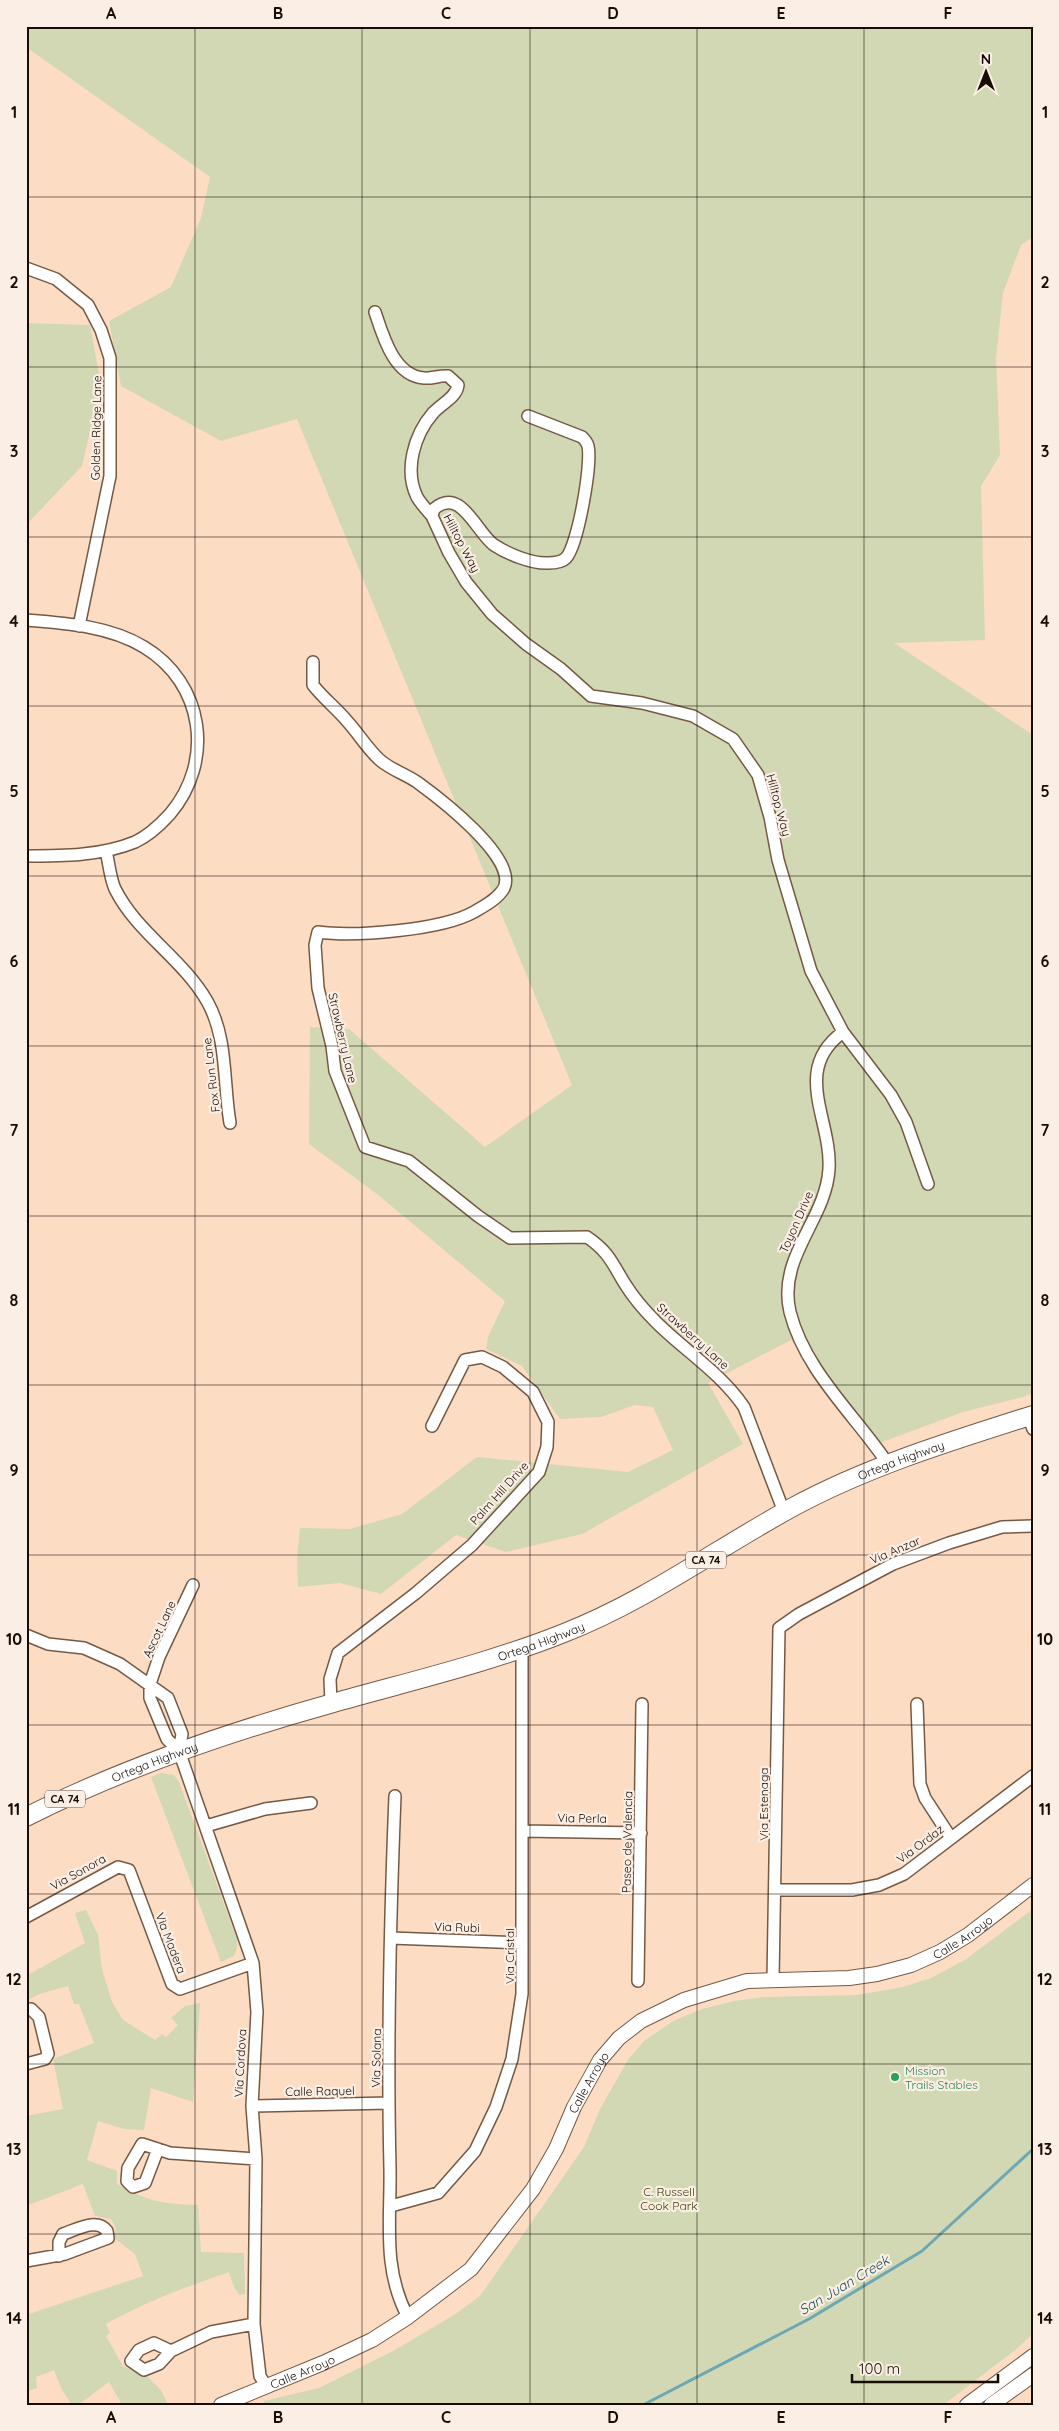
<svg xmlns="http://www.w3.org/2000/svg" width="1059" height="2431" font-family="Quicksand,sans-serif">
<rect width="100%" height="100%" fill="#fddcc4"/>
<path fill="#d2d8b4" d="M26 26H1033V237L1021 245 1003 293 996 358 1000 455 981 486 985 640 894 643 1033 735V1393L1023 1397 963 1412 877 1444 791 1340 708 1383 743 1444 582 1534 506 1552 456 1535 381 1594 340 1583 298 1587 297 1559 300 1528 350 1529 402 1514 477 1457 628 1472 673 1450 653 1407 635 1405 601 1417 560 1419 522 1366 486 1349 488 1337 505 1301 377 1194 309 1144 310 1027 349 1029 485 1147 572 1085 297 419 221 441 121 386 109 321 171 287 201 218 210 177 26 47Z
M26 323 90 325 101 385 82 466 26 525Z
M161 1773 174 1775 179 1782 237 1939V1948L234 1956 221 1962 151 1777Z
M1033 1909V2334L1014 2351 943 2405H263L264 2401 319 2388 395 2350 454 2315 480 2296 584 2147 600 2109 628 2060 644 2041 673 2021 702 2009 734 2001 764 1997 857 1995 903 1987 931 1978 965 1960Z
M86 1910 98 1935 102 1969 112 2002 123 2020 155 2040 162 2034 166 2037 178 2025 171 2018 185 2006 200 2003 193 2102 151 2088 144 2130 124 2129 98 2121 87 2160 117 2171V2184C149 2202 163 2204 198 2205L201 2252 244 2253 245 2294 239 2295 234 2287 229 2272C186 2287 145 2302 106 2324L110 2333 106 2336 123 2366 147 2376 161 2390 168 2405H122L109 2382 82 2402 72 2405 61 2388 54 2370 36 2377 37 2388 26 2392V2315L143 2276 135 2254 114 2238 116 2228 111 2219 95 2216 83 2184 26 2206V2116L63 2109 53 2059 94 2043 79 2004H74L68 1986C51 1991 41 1992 26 2001V1976L85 1943 75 1913Z"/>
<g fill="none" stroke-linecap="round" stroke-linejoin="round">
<path stroke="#6da7b2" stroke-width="3" d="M643 2405 809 2319 922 2251 1033 2149"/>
<g stroke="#755944" stroke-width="14">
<path id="minor" d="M26 268 56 279 88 305 101 330 110 358V476L79 626
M375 312C383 336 394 376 424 378 432 379 440 375 448 376L458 385C457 397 441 404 433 413 414 435 404 470 417 497 421 504 427 510 432 516
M528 416 582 437C585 440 587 442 588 446 592 464 578 545 566 558 562 562 554 563 548 563 532 564 508 554 494 545 476 532 461 486 434 509L432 516 449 553 466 582 492 614 526 644 561 669 591 696 642 703 693 716 733 739 758 775 770 817 778 860 811 971 843 1032 891 1095 906 1122 928 1184
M26 620C65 623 110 626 144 647 204 683 215 761 170 814 160 825 148 836 135 842 101 856 62 856 26 856
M313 662V685C323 698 336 708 347 721 359 734 368 750 381 761 392 770 405 774 417 782 439 798 518 858 504 888 498 899 484 906 474 912 442 930 355 937 318 932L315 945 318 988 332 1046 335 1071 365 1147 409 1161 478 1216 510 1238 587 1237C609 1252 612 1263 625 1284 633 1297 645 1311 656 1322 685 1351 720 1372 744 1407L784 1512
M106 851C109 863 110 878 115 889 137 933 182 958 207 1001 228 1038 223 1082 230 1123
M843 1032C791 1070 832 1120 829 1169 826 1220 777 1257 790 1312 805 1371 855 1415 888 1464
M1028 1416 1033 1429
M193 1585 159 1657 150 1684V1698L167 1739 179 1751 253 1963 257 2012 252 2106 256 2159 254 2324 260 2376 266 2386
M26 1635 48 1644 84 1648 120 1664 168 1698 182 1734 179 1751
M331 1703 330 1679 338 1653 416 1593 472 1545 539 1472 547 1447 548 1422 533 1392 503 1367 482 1357 465 1360 432 1426
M917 1704 920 1784 925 1798 951 1838
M395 1796C390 1920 387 2044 390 2168 391 2220 382 2269 408 2317
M206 1826 265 1809 311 1803
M522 1831 641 1833
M776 1890H852L879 1885 904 1874 1033 1776
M26 1917 118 1867 129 1870 172 1984 180 1989 253 1963
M391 1938 522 1943
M773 1979 779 1628 799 1614 893 1564 949 1543 1002 1527 1033 1526
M638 1981 642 1704
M26 2010 31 2009 39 2017 48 2054 45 2059 26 2064
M252 2106 389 2103
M158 2149 145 2183 133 2187 127 2181 128 2168 142 2144 170 2153 256 2159
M391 2206 438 2193 475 2151 496 2107 512 2059 522 1994V1649
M26 2261 65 2254 108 2238 107 2231C97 2217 76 2230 63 2234L59 2242V2256
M171 2351 154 2343 139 2350 131 2361 144 2370 159 2364 171 2351 211 2332 254 2324"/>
</g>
<g stroke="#755944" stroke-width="16">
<g id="tertiary">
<path id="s1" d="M221 2405 323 2363 372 2340 408 2317 471 2269 533 2189 556 2149 574 2107 600 2060 619 2038 641 2021 684 2000 747 1981 849 1978 877 1974 911 1965 940 1952 968 1935 1033 1885"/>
<path d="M967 2405 1033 2356"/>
<path d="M991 2405 1033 2375"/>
</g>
</g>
<g stroke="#755944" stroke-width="20">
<g id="primary">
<path id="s2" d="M26 1817C123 1768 229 1732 333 1703 411 1681 489 1663 564 1633 646 1601 716 1549 793 1507 869 1466 951 1441 1033 1415"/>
</g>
</g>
<use href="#minor" stroke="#fff" stroke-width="11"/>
<use href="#tertiary" stroke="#fff" stroke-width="14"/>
<use href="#primary" stroke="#fff" stroke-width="18"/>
</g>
<path fill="none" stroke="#170d05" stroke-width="1" stroke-opacity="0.55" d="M195 26V2405M362 26V2405M530 26V2405M697 26V2405M864 26V2405M26 197H1033M26 367H1033M26 537H1033M26 706H1033M26 876H1033M26 1046H1033M26 1216H1033M26 1385H1033M26 1555H1033M26 1725H1033M26 1894H1033M26 2064H1033M26 2234H1033"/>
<circle fill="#2e9e5b" stroke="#fbeee4" stroke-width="2" cx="895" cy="2077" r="5"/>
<g text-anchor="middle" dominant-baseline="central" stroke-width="4.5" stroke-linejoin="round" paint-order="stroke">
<g fill="#fbeee4" stroke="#5b5048" stroke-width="1">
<rect x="686" y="1551.5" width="40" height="17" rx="4"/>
<rect x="45" y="1790.5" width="40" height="17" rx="4"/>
</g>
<g font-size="11" font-weight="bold" fill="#170d05">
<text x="706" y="1560">CA 74</text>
<text x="65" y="1799">CA 74</text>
</g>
<g font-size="12" fill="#170d05" stroke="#fbeee4">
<text transform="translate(96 428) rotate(-89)">Golden Ridge Lane</text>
<text transform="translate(462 543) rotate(62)">Hilltop Way</text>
<text transform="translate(779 805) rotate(75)">Hilltop Way</text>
<text transform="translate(343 1038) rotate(77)">Strawberry Lane</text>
<text transform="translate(211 1075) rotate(-97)">Fox Run Lane</text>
<text transform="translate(796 1222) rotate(-66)">Toyon Drive</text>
<text transform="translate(693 1336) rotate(42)">Strawberry Lane</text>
<text stroke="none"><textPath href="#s2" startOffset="949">Ortega Highway</textPath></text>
<text transform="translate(499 1493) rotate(-48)">Palm Hill Drive</text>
<text transform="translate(895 1550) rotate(-23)">Via Anzar</text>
<text transform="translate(159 1629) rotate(-65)">Ascot Lane</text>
<text stroke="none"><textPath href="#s2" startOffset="545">Ortega Highway</textPath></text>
<text stroke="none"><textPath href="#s2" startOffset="140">Ortega Highway</textPath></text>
<text transform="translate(763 1804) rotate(-90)">Via Estenaga</text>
<text transform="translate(582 1818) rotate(1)">Via Perla</text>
<text transform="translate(627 1842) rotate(-89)">Paseo de Valencia</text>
<text transform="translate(920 1844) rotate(-37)">Via Ordaz</text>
<text transform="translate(78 1872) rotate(-29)">Via Sonora</text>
<text transform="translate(457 1927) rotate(2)">Via Rubi</text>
<text stroke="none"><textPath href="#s1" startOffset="928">Calle Arroyo</textPath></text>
<text transform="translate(171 1943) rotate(69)">Via Madera</text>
<text transform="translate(509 1956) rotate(-90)">Via Cristal</text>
<text transform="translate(376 2058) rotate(-89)">Via Solana</text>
<text transform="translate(240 2063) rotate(-87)">Via Cordova</text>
<text stroke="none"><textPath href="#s1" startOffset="508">Calle Arroyo</textPath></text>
<text transform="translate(320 2091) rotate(-1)">Calle Raquel</text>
<text stroke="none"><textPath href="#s1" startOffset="88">Calle Arroyo</textPath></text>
</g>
<g font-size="12" fill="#27864d" stroke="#fbeee4" text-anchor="start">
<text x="905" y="2070">Mission<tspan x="905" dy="14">Trails Stables</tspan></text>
</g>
<g font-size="12" fill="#393e06" stroke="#fbeee4">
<text x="669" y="2191">C. Russell<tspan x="669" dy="14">Cook Park</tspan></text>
</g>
<g font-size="14" font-style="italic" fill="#22555d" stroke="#fbeee4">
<text transform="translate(844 2285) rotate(-31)">San Juan Creek</text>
</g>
</g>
<rect width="1059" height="2431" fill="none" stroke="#fbeee4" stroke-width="55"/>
<g transform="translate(986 72)" stroke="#fbeee4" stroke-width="4" paint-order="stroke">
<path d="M0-4L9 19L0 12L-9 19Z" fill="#170d05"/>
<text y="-8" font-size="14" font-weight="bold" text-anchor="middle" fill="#170d05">N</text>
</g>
<path d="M852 2374v8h146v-8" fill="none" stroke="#170d05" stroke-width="2.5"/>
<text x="859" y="2374" font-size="15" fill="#170d05" stroke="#fbeee4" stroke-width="4" paint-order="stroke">100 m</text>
<rect x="28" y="28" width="1004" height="2376" fill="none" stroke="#170d05" stroke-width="2"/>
<g font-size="16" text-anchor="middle" font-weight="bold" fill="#170d05">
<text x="111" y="19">A</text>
<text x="278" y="19">B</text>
<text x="446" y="19">C</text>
<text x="613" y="19">D</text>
<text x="781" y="19">E</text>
<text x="948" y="19">F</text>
<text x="14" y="118">1</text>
<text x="1045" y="118">1</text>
<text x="14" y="288">2</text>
<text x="1045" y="288">2</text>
<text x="14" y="457">3</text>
<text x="1045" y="457">3</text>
<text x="14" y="627">4</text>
<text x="1045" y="627">4</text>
<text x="14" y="797">5</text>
<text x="1045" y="797">5</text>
<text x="14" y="967">6</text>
<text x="1045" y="967">6</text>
<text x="14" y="1136">7</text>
<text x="1045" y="1136">7</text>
<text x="14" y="1306">8</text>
<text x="1045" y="1306">8</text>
<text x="14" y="1476">9</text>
<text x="1045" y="1476">9</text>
<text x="14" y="1645">10</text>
<text x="1045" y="1645">10</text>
<text x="14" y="1815">11</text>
<text x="1045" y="1815">11</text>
<text x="14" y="1985">12</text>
<text x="1045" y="1985">12</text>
<text x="14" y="2155">13</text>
<text x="1045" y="2155">13</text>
<text x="14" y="2324">14</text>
<text x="1045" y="2324">14</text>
<text x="111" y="2423">A</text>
<text x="278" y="2423">B</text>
<text x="446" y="2423">C</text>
<text x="613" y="2423">D</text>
<text x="781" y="2423">E</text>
<text x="948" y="2423">F</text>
</g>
</svg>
